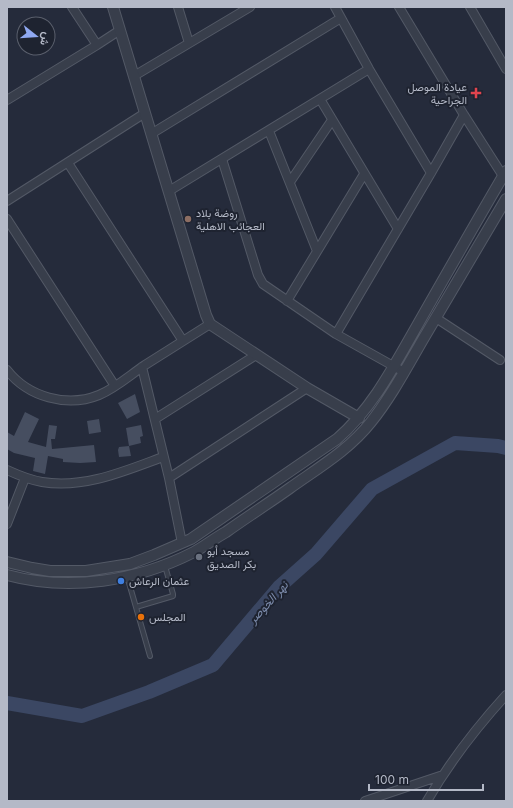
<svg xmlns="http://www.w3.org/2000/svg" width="513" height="808" font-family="Inter,Vazirmatn,sans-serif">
<rect width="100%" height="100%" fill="#252b3b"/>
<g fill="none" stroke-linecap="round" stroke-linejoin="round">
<path stroke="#3b4763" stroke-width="14" d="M7 703 82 716 149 692 213 665 279 587 316 554 372 489 455 443 498 446 506 448"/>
</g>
<path fill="#464e60" d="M135 394 140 412 127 419 118 403Z
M25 412 39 419 28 442 46 447 49 425 57 426 55 439H51L52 449 94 445 96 462 80 463 63 462V459L48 456 45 474 33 471 35 458 14 453 7 449V432L14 436Z
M99 419 101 432 89 434 87 421Z
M141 425 143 436 140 437 141 443 129 446 126 428Z
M129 446 131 456 119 457 118 450 119 447Z"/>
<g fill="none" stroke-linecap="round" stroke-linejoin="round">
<g stroke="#535966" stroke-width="6">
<path id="service" d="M127 576 150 656
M136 607 173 596V594L165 566"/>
</g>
<g stroke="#535966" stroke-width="10">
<path id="minor" d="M72 7 97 45
M178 7 189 43
M335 7 369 69 431 173
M399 7 464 115 503 176
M470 7 506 69
M134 76 250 7
M320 99 398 229
M7 100 97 45 120 30
M269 131 317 251
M151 134 341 18
M222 159 258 275 263 284 336 334 404 372
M68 163 183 341
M290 182 332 120
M169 191 369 69
M7 201 145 113
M7 219 115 386
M287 301 364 174
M436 318 500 360
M336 334 431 173 464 115
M142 367 169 478 182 543
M7 370C28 397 67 408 99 395 116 388 130 375 145 365 167 351 188 338 210 324
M155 419 256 355
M7 470C18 475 30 480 42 482 84 489 125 471 163 457
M169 478 307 388
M7 524 25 478
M365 801 443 775
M427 801C449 763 476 728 506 695"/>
</g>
<g stroke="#535966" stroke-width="12">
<path id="tertiary" d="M113 7 206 315 210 324 307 388 359 418
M7 562 32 568 50 571H86L130 564 154 555 191 539 337 439C373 408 395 364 418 324 447 273 476 222 506 171
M7 575C70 592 137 581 194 552 205 546 215 538 226 532 247 517 269 503 290 488 318 468 349 450 371 422 392 396 408 365 425 336 452 290 479 244 506 199"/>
</g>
<use href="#service" stroke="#383e4b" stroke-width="4"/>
<use href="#minor" stroke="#383e4b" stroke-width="8"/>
<use href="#tertiary" stroke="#383e4b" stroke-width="10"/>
</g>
<path fill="#e0444e" stroke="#1e2330" stroke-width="1.5" d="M474 87h4v4h4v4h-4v4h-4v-4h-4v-4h4z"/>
<circle fill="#8d6e63" stroke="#1e2330" stroke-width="1.5" cx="188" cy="219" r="4"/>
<circle fill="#6b7280" stroke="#1e2330" stroke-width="1.5" cx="199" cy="557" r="4"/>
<circle fill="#3f7fe0" stroke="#1e2330" stroke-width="1.5" cx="121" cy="581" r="4"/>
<circle fill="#e8710a" stroke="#1e2330" stroke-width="1.5" cx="141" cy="617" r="4"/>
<g text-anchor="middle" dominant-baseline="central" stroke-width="4" stroke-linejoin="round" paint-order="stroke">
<g font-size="11" fill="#b4b9c7" stroke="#1e2330" text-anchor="start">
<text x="467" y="87" text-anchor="end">عيادة الموصل<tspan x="467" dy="13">الجراحية</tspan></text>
<text x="196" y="213">روضة بلاد<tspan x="196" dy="13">العجائب الاهلية</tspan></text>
<text x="207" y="551">مسجد أبو<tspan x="207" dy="13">بكر الصديق</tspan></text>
<text x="129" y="581">عثمان الرعاش</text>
<text x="149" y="617">المجلس</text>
</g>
<g font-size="12" font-style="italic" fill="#7d8cac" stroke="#1e2330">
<text transform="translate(268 602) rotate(-48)">نهر الخوصر</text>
</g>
</g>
<rect width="513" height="808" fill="none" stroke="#b4b9c7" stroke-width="16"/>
<g transform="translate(36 36) rotate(107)"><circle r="19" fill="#1e2330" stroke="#5a5f6c"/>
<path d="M0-3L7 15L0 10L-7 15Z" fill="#8fa8f1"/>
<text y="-6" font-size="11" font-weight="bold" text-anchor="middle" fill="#b4b9c7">ش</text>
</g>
<path d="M369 784v6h114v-6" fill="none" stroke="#b4b9c7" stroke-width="2"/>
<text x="375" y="784" font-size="12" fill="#b4b9c7" stroke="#1e2330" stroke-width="3" paint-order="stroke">100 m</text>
</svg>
